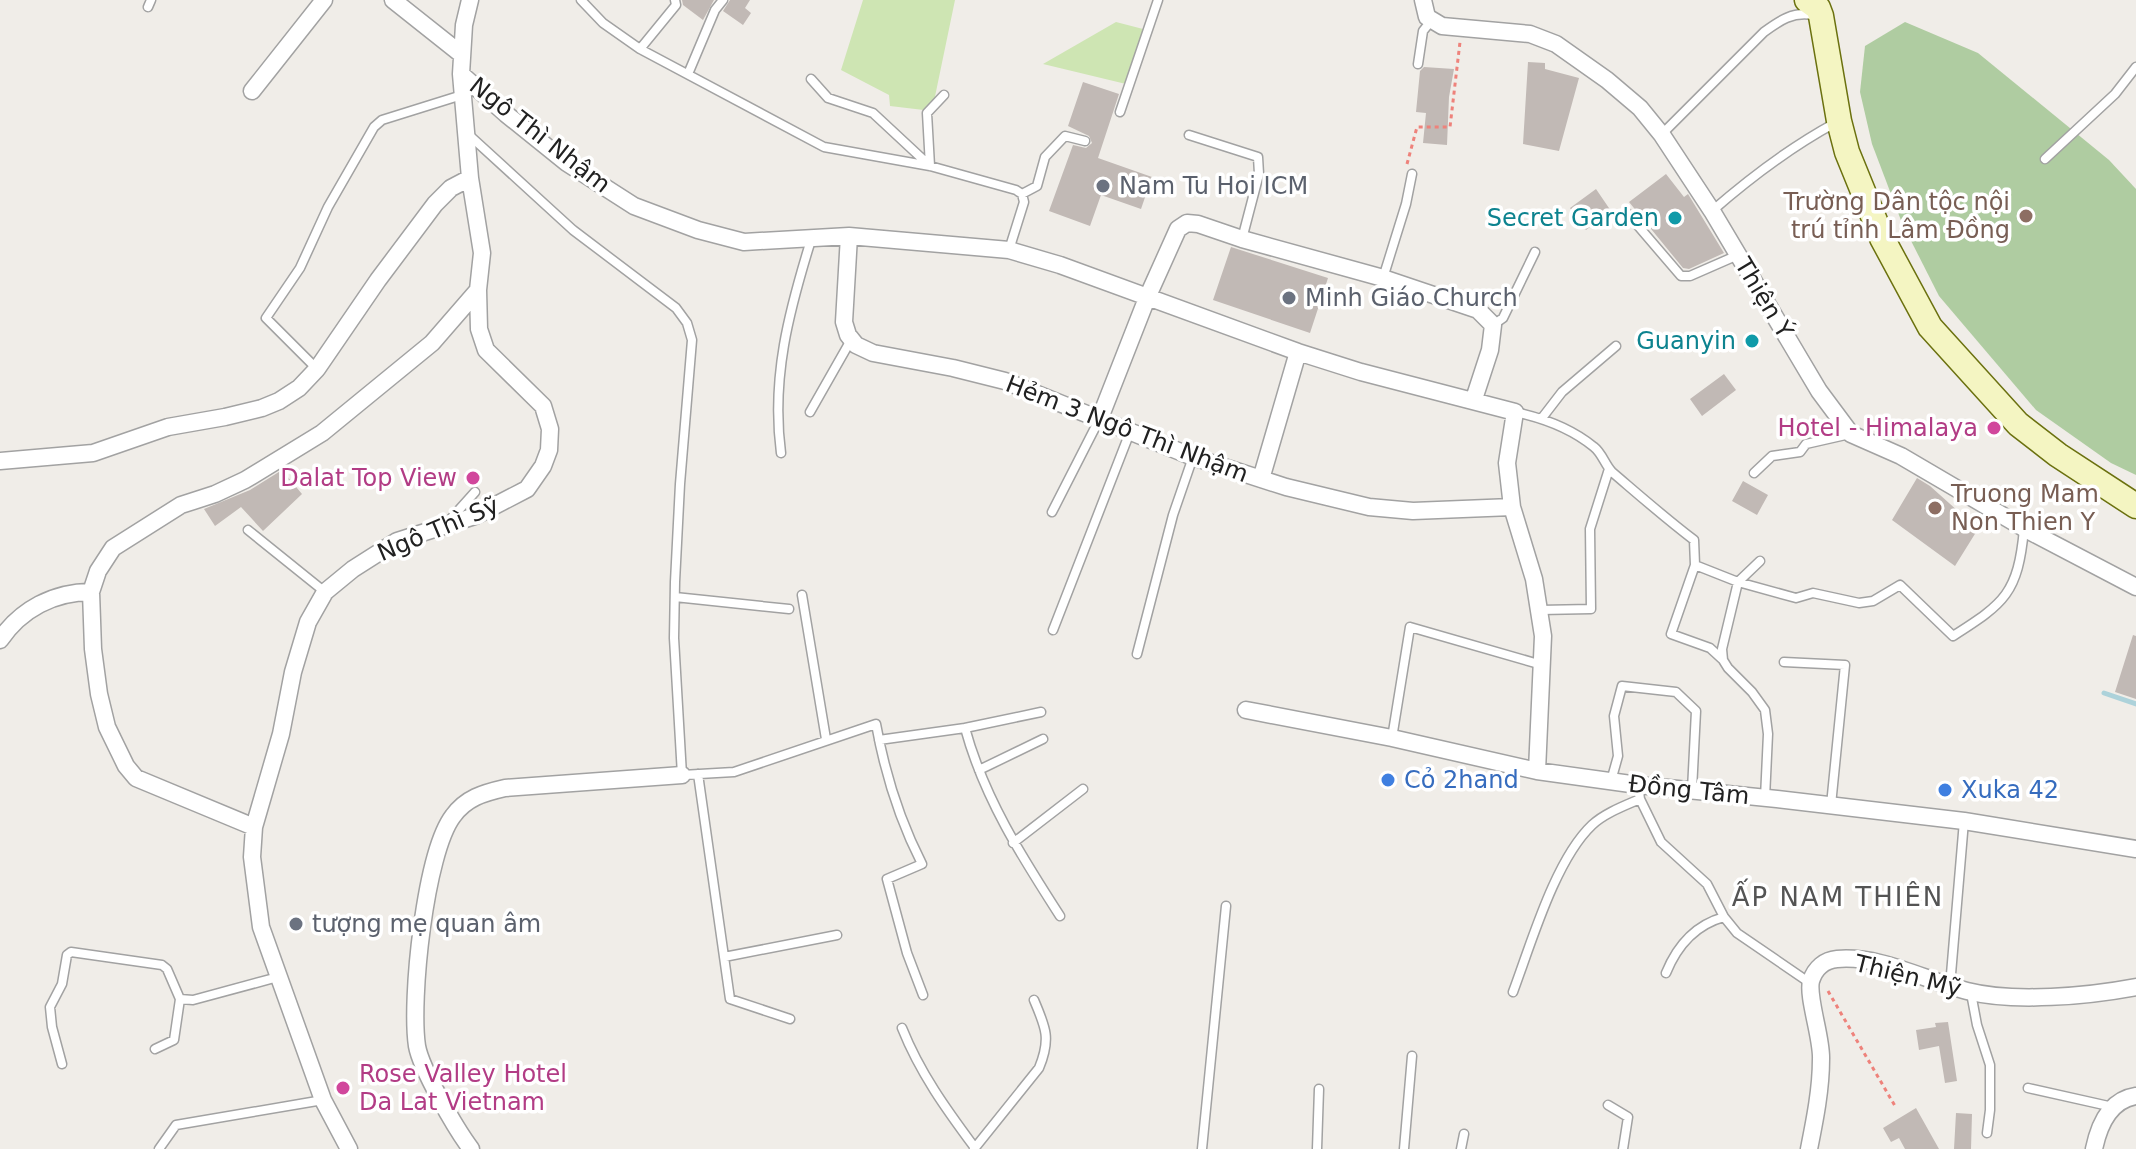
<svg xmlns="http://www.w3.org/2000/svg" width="2136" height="1149" font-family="'DejaVu Sans',sans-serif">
<rect width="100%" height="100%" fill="#f0ede8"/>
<path fill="#cee5b3" d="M863 0H955L932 111 890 106 889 95 841 70Z
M1116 22 1143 29 1126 84 1043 64Z"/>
<path fill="#afcca1" d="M1905 22 1978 53 2109 160 2136 189V475L2111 463 2036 410 1939 296 1902 223 1872 144 1860 92 1865 46Z"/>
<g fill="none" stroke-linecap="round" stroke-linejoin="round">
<path stroke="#add2da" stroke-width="5" d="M2104 693 2136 704"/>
</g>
<path fill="#c1b9b5" d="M682 0H714L703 20 683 5Z
M730 0H750L745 8 751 13 743 25 723 11Z
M1528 62 1545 63V69L1579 78 1559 151 1523 144Z
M1424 67 1454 69 1449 97 1447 145 1423 143 1426 113 1416 112 1420 71Z
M1083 82 1119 94 1098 158 1152 177 1141 209 1101 195 1090 226 1049 211 1073 145 1086 148 1092 143 1089 136 1068 126Z
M1666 174 1684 197 1688 194 1724 253 1689 269 1683 268 1629 202Z
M1596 189 1611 211 1586 230 1570 208Z
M1231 247 1328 278 1310 333 1213 300Z
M1724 374 1736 390 1702 416 1690 399Z
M282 470 302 494 263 531 241 507 215 526 204 509 250 490Z
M1917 478 1930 486 1978 529 1955 566 1892 520Z
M1743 481 1768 495 1757 515 1732 501Z
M2133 635 2136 636V699L2115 692Z
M1948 1022 1957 1081 1945 1083 1939 1046 1919 1050 1916 1030 1936 1027 1935 1023Z
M1916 1108 1939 1149H1905L1899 1138 1891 1142 1883 1128Z
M1956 1113 1972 1114 1971 1149H1954Z"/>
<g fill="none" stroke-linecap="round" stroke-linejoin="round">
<g stroke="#a2a2a2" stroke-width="11">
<path id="lane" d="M581 0 603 23 640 49 824 147 930 166 1016 190 1022 194 1024 202 1009 250
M148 7 151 0
M640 49 676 5 675 0
M1418 64 1423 31 1431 21
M688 74 715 10 723 0
M811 79 828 98 873 113 930 166
M1120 112 1158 0
M1662 134 1764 32C1779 21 1793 11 1813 15
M469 135 573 230 676 308 687 323 692 340 680 484 675 582 674 638 682 775 734 772 876 724C885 774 899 819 922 864L887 879 907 953 923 995
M1189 135 1258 157 1259 174 1242 239
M2045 159 2115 94 2136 67
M930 166 927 113 944 95
M1022 194 1037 186 1045 157 1065 136 1085 141
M1712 211C1751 177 1789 148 1835 123
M1627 213 1681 276H1690L1738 255
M1383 278 1406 204 1412 174
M1493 325 1503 318 1535 252
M317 369 266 318 300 268 328 207 374 127 382 120 462 95
M810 412 851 340
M1515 412C1543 418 1571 428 1594 447 1602 453 1605 465 1612 472 1639 495 1665 518 1694 540L1695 565 1738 582 1796 598 1813 593 1859 603 1873 601 1900 585 1953 636C2005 603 2018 593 2024 529
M1542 418 1562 392 1616 346
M781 453C771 378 789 311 811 240
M1754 473 1772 456 1800 452 1806 444 1850 434
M1052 512 1100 418
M448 522 475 492
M248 530 325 592
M1760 561 1738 582 1722 649 1723 660 1728 668 1752 692 1765 710 1768 734 1765 798
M1695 565 1671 634 1710 648 1722 659
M802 595 826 739
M675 597 789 609
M1540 610 1591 609 1590 529 1609 469
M1053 630 1130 432
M1137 654 1173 515 1193 457
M1784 662 1845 665 1831 805
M965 728 1041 712
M1392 738 1410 627 1542 665
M879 740 965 728C984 798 1022 857 1060 916
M979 770 1043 739
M698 774 730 999 790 1019
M1611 781 1618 756 1614 716 1622 686 1676 692 1696 711 1692 790
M1638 785 1640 799 1661 842 1707 884 1724 917 1737 933 1810 983
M1013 843 1083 789
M724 957 837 935
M1666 973C1677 946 1695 925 1724 917
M1950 986 1964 821
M1513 992C1531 944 1555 860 1592 825 1605 813 1624 806 1640 799
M1971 993 1977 1025 1990 1065V1110L1987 1133
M902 1028C920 1073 946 1109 975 1148
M155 1049 174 1040 180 999
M62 1064 52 1027 50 1007 62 984 67 955 71 952 162 965 167 969 180 999 193 1000 278 977
M2028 1088 2113 1107
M1608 1105 1628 1117 1623 1149
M159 1149 176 1125 323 1100
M974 1149 1039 1068C1051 1039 1046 1028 1034 1000
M1202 1149 1226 906
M1317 1149 1319 1089
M1404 1149 1412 1056
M1461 1149 1464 1134"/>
</g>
<g stroke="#a2a2a2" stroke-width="19">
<path id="street" d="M393 0 461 54
M1423 0 1427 17 1442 26 1530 34 1556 44 1607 80 1640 108 1662 135 1712 211 1819 391 1851 434 1901 456 2029 531 2136 587
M461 74 506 114 567 163 634 206 698 230 744 242 849 236 1009 250 1060 265 1298 352 1361 372 1515 412 1507 463 1512 507 1534 579 1543 636 1537 771
M252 91 324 0
M849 236 844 322 848 335 856 345 873 353 953 368 1005 381 1193 457 1286 487 1369 507 1413 511 1512 507
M1100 418 1147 298 1178 229 1187 223 1198 224 1242 239 1383 278 1478 310 1493 325 1490 350 1474 399
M0 461 93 453 168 427 225 417 262 408 279 401 299 388 317 369 378 280 435 204 451 188 470 178
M1261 479 1298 352
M0 640C21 609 54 592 91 592
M1246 710 1392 738 1537 771 1638 785 1777 799 1964 821 2136 849
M254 827 136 778 126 766 107 727 99 694 93 649 91 592 98 571 113 548 181 505 215 494 245 480 322 433 432 343 478 290
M349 1149 323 1100 261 927 252 857 254 827 281 734 293 672 308 622 325 592 353 569 397 541 475 516 527 489 543 466 549 450 550 429 543 406 486 350 479 329 478 290 482 253 470 178 461 74 464 25 470 0
M471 1149C456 1129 421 1069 417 1046 410 1000 425 853 453 816 466 798 483 793 505 788L682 775
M1809 1149C1815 1119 1821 1089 1821 1059 1822 1038 1807 997 1811 981 1815 968 1825 960 1837 959 1881 955 1926 981 1967 991 2014 1003 2088 996 2136 987
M2094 1149C2099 1125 2110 1100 2136 1096"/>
</g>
<g stroke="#6b710f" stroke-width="27">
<path id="secondary" d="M1807 0 1818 8 1821 16 1839 121 1847 152 1882 238 1930 327 2018 424 2058 455 2136 506"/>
</g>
<path stroke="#ee827b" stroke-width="3" stroke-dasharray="4 4" stroke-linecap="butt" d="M1407 164 1417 127H1450L1460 42
M1828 991 1895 1106"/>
<use href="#lane" stroke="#fff" stroke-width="8"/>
<use href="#street" stroke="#fff" stroke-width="16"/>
<use href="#secondary" stroke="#f4f5c2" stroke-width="24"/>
</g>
<g fill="#6b7280" stroke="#fff" stroke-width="3">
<circle cx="1103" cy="186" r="8"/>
<circle cx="1289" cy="298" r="8"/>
<circle cx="296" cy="924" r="8"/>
</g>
<g fill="#8d6e63" stroke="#fff" stroke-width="3">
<circle cx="2026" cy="216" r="8"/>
<circle cx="1935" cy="508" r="8"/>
</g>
<g fill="#0f9aa8" stroke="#fff" stroke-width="3">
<circle cx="1675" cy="218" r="8"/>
<circle cx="1752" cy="341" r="8"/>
</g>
<g fill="#d1479c" stroke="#fff" stroke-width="3">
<circle cx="1994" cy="428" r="8"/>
<circle cx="473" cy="478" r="8"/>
<circle cx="343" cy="1088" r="8"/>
</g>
<g fill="#3f7fe0" stroke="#fff" stroke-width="3">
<circle cx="1388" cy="780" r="8"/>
<circle cx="1945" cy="790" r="8"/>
</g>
<g text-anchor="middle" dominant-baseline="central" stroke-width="7" stroke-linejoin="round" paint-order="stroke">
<g font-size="24" fill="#212121" stroke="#fff">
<text transform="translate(540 135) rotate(38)">Ngô Thì Nhậm</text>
<text transform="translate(1764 298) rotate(59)">Thiện Ý</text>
<text transform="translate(1127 429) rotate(21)">Hẻm 3 Ngô Thì Nhậm</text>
<text transform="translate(438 529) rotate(-23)">Ngô Thì Sỹ</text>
<text transform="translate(1689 790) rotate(6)">Đồng Tâm</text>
<text transform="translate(1908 976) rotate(14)">Thiện Mỹ</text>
</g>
<g font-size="24" fill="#5b616d" stroke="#fff" text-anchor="start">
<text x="1119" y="186">Nam Tu Hoi ICM</text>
<text x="1305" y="298">Minh Giáo Church</text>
<text x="312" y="924">tượng mẹ quan âm</text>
</g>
<g font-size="24" fill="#785e54" stroke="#fff" text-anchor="end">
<text x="2010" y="202">Trường Dân tộc nội<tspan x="2010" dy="28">trú tỉnh Lâm Đồng</tspan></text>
<text x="1951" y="494" text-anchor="start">Truong Mam<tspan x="1951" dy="28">Non Thien Y</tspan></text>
</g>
<g font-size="24" fill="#0d838f" stroke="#fff" text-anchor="end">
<text x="1659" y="218">Secret Garden</text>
<text x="1736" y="341">Guanyin</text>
</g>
<g font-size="24" fill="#b23c85" stroke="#fff" text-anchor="end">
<text x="1978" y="428">Hotel - Himalaya</text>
<text x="457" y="478">Dalat Top View</text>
<text x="359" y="1074" text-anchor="start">Rose Valley Hotel<tspan x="359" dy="28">Da Lat Vietnam</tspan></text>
</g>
<g font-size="24" fill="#366cbe" stroke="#fff" text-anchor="start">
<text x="1404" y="780">Cỏ 2hand</text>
<text x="1961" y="790">Xuka 42</text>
</g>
<g font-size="26" letter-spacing="2" fill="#545454" stroke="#fff">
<text x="1838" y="897">ẤP NAM THIÊN</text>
</g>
</g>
</svg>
